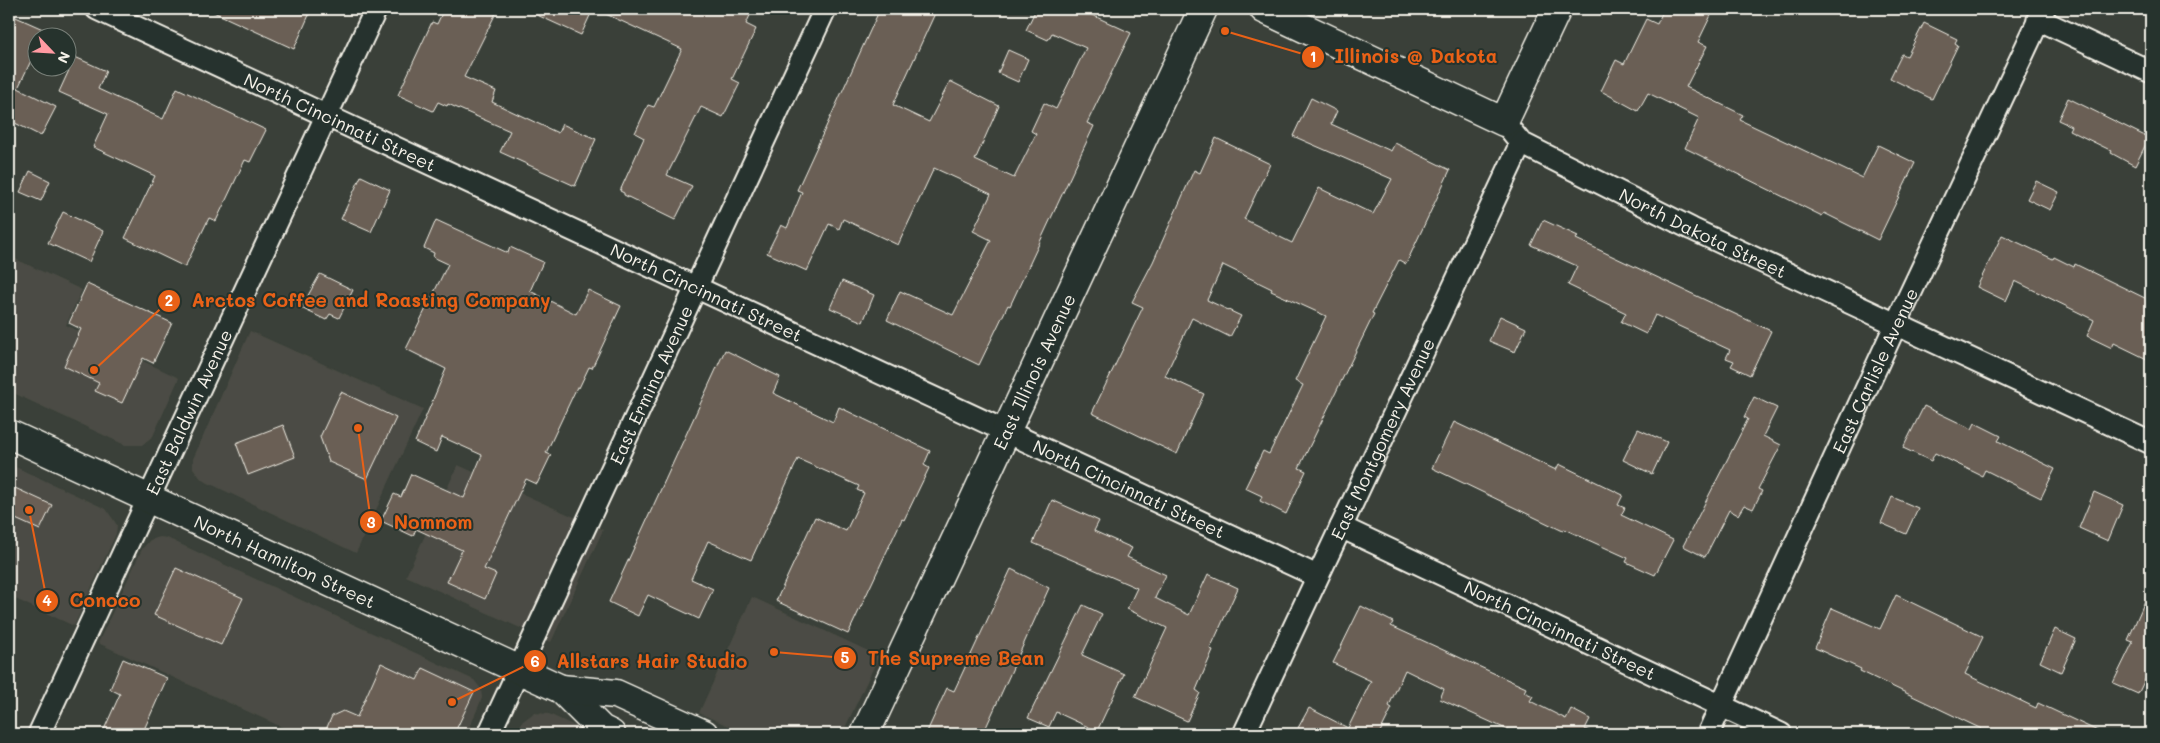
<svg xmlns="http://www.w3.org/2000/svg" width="2160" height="743" font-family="Mali,sans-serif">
<rect width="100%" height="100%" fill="#3a4039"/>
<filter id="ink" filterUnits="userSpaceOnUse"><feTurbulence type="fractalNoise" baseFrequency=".02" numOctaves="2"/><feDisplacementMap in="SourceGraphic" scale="10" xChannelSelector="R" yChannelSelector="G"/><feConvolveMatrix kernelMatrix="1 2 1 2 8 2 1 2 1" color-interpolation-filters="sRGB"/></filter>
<g filter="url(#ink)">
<path fill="#4b4c44" d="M9 256 82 290 66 325 179 378 153 436 142 445H125L9 391Z
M250 331 423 409 356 553 202 480 193 468V459Z
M9 464 106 509 117 525 116 534 74 626 9 596Z
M458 465 603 530 551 642 406 576Z
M160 537 167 538 474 680 481 689 482 698 467 734H297L98 643 142 549 150 540Z
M752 597 879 656 844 730 845 734H747L699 713Z
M534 713 549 714 592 734H515L523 721Z"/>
<path fill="#6a5f54" stroke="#f4f1e8" d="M207 9H296L309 15 294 49Z
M444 9H498L464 77 496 91 492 102 558 133 562 124 596 139 575 186 500 152 510 131 448 104 447 106 438 102 433 111 398 95 432 22 437 24Z
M524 9H593L581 35Z
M595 9H753L746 24 756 29 732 79 740 83 723 117 701 107 667 175 692 186 675 220 624 195V193L620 191 644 138 635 133 648 105 654 107 682 49Z
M880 9H937L893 105 929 122 950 81 999 106 975 160 1014 178 1036 134 1031 131 1044 103 1056 109 1086 48 1052 33 1048 40 1026 30 1036 9H1079L1131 33 1087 123 1094 126 1010 306 1008 305 979 365 887 320 900 291 953 315 991 240 973 231 991 194 934 168 898 245 843 219 839 229 829 224 807 271 767 253 781 225 787 228 802 192 797 190Z
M1664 9H1714L1698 42 1707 46 1686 87 1743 115 1740 120 1862 178 1878 145 1915 163 1878 240 1824 213 1822 216 1685 148 1699 118 1648 93 1638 111 1601 91 1616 60 1624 64 1646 19 1657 24Z
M9 14 45 30 41 38H38V46L18 88 56 107 41 136 9 120Z
M1924 23 1957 39 1955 43 1958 45 1932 99 1890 78 1902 54 1907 56Z
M1008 50 1028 59 1018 82 998 73Z
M75 57 106 71 98 89 163 119 177 88 266 130 250 162 245 160 216 221 209 218 185 267 125 238 155 176 93 147 108 114 59 92Z
M1311 98 1337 111 1331 124 1391 151 1395 143 1450 170 1406 264 1399 260 1372 313 1374 314 1299 468 1306 471 1286 514 1260 501 1262 496 1245 488 1263 451 1269 454 1303 385 1295 381 1326 316 1271 291 1272 289 1223 265 1207 300 1241 316 1230 337 1192 318 1165 376 1204 394 1177 454 1092 413 1143 307 1132 302 1153 262 1194 170 1200 173 1216 138 1270 164 1244 219 1292 243 1319 188 1373 214 1392 179 1293 136Z
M2068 98 2149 138 2135 166 2111 153 2112 151 2069 130 2071 126 2058 120Z
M30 171 50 181 41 201 20 192Z
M361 176 390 190 371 232 341 219Z
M2036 181 2059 192 2050 210 2027 199Z
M63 212 103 231 89 262 48 243Z
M436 220 508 253 510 247 543 262 530 291 576 314 588 290 621 306 592 368 589 367 579 388 577 387 546 453 551 455 537 484 526 479 484 569 496 574 485 599 447 582 462 550 416 529 413 536 381 521 394 494 401 497 411 474 464 498 482 455 442 437 436 452 415 442 446 369 406 349 448 264 433 257 434 253 424 248Z
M1543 220 1578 236 1576 239 1771 331 1750 375 1731 366 1734 361 1726 358 1730 350 1655 315 1646 334 1621 322 1626 313 1568 285 1577 266 1531 245Z
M2002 235 2053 259 2054 257 2074 267 2075 264 2151 301V361L2114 343 2112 348 2087 336 2094 320 2015 281 2006 301 1977 287Z
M320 274 353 290 339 318 330 314 326 320 301 308Z
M842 281 874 295 863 322 830 308Z
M87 284 172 323 153 363 143 358 122 403 95 391 99 383 64 366 81 329 69 323Z
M1500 316 1526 328 1515 352 1489 341Z
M725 350 780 377 773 393 833 422 839 407 930 451 924 465 929 468 904 520 902 519 848 634 776 601 815 517 846 531 864 493 857 490 859 486 798 459 751 560 708 541 691 579 713 589 699 619 648 595 638 616 609 602Z
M341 392 396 418 367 479 329 462 320 437Z
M1754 397 1777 408 1763 436 1781 445 1758 489 1762 491 1753 509 1744 505 1738 515 1729 510 1705 557 1683 546 1748 419 1744 417Z
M1924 406 1972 429 1975 423 2001 436 1998 441 2055 469 2041 498 1985 470 1982 476 1935 453 1931 461 1903 448Z
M1454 422 1556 470 1559 464 1623 495 1618 505 1625 508 1621 515 1673 540 1655 575 1626 562 1628 558 1564 529 1563 531 1432 468Z
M283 425 295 457 248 475 236 443Z
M1638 429 1667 442 1652 474 1623 460Z
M15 488 52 505 40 530 9 516V501Z
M2094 492 2123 505 2108 541 2079 528Z
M1892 497 1918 508 1906 534 1881 523Z
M1052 500 1099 521 1094 531 1132 548 1127 557 1166 575 1155 598 1189 615 1208 574 1238 588 1210 649 1213 650 1196 690 1200 693 1187 721 1135 697 1167 628 1127 609 1137 588 1033 543Z
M176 568 243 598 221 645 154 615Z
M1011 569 1049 588 983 734H926L947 688 954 691Z
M2151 587V667L2138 694 2113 683 2133 642 2128 640Z
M1896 595 1983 637 1965 674 2036 708 2038 703 2104 734H1992L1860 671 1861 669 1815 648 1832 608 1880 629Z
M1083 605 1102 614 1082 655 1124 674 1097 731 1056 712 1049 727 1028 718Z
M1361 606 1393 622 1391 626 1526 688 1524 692 1533 696 1530 701 1566 719 1571 709 1590 719 1585 729 1595 734H1517L1440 699 1444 689 1405 670 1389 706 1392 708 1379 734H1310L1298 728 1309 708 1348 728 1371 681 1333 663Z
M2055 629 2076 639 2061 672 2040 662Z
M123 659 167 678 142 734H102L120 694 110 689Z
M381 663 417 680 423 668 474 692 454 734H324L332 716 343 711 357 717Z"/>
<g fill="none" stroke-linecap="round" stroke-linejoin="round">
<g stroke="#f4f1e8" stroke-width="25">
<g id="street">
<path id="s1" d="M97 9 1317 576"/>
<path d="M2038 19 2151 72"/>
<path id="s2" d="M1504 122 1521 143 1692 229 2151 443"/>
<path id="s3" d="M1341 527 1781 734"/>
<path id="s4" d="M39 734 376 9"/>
<path id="s5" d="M489 734 825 9"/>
<path id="s6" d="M1244 734 1521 143"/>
<path id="s7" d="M1708 734 1896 324 2044 9"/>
</g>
</g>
<g stroke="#f4f1e8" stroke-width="31">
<g id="secondary">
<path d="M1264 9 1504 122 1557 9"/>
<path id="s8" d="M865 734 1203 9"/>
</g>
</g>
<g stroke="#f4f1e8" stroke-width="31">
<g id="primary">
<path id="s9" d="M9 434 561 689 601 729 611 734"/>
<path d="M561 689 616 694 704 734"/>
</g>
</g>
<use href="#street" stroke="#26332d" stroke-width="21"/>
<use href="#secondary" stroke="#26332d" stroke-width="28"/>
<use href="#primary" stroke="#26332d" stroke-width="28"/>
</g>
</g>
<g text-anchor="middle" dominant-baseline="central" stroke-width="4" stroke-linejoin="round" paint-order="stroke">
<g font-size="18" fill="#f4f1e8" stroke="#26332d">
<text stroke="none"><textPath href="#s1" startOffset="268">North Cincinnati Street</textPath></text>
<text stroke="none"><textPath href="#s2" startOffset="230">North Dakota Street</textPath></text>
<text stroke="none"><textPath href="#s1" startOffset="672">North Cincinnati Street</textPath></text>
<text stroke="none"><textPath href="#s8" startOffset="400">East Illinois Avenue</textPath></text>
<text stroke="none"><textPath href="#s7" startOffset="400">East Carlisle Avenue</textPath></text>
<text stroke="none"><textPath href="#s5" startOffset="385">East Ermina Avenue</textPath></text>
<text stroke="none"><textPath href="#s4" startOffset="355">East Baldwin Avenue</textPath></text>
<text stroke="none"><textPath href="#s6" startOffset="326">East Montgomery Avenue</textPath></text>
<text stroke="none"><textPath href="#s1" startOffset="1138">North Cincinnati Street</textPath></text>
<text stroke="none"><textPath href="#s9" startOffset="304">North Hamilton Street</textPath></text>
<text stroke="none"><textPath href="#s3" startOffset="242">North Cincinnati Street</textPath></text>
</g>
</g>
<path fill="none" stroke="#e96117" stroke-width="2" d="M1225 31L1313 57M94 370L169 301M358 428L371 522M29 510L47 601M774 652L845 658M452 702L535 661"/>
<g fill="#e96117" stroke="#26332d" stroke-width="2">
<circle cx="1225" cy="31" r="5"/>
<circle cx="94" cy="370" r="5"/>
<circle cx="358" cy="428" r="5"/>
<circle cx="29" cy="510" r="5"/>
<circle cx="774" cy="652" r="5"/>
<circle cx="452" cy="702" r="5"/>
<circle cx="1313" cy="57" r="12"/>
<circle cx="169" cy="301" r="12"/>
<circle cx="371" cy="522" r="12"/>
<circle cx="47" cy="601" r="12"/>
<circle cx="845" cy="658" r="12"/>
<circle cx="535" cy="661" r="12"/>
</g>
<g font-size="15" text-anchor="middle" font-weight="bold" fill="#fff">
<text x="1313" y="62">1</text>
<text x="169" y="306">2</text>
<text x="371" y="528">3</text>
<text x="47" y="606">4</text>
<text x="845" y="663">5</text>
<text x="535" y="667">6</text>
</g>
<g font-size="19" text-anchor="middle" font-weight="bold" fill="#e96117" stroke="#26332d" stroke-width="4" stroke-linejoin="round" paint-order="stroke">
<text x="1416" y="63">Illinois @ Dakota</text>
<text x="371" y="307">Arctos Coffee and Roasting Company</text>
<text x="433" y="529">Nomnom</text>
<text x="105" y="607">Conoco</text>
<text x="956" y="665">The Supreme Bean</text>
<text x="652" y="668">Allstars Hair Studio</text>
</g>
<rect width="2160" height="743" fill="none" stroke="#26332d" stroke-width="30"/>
<rect x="15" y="15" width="2130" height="713" fill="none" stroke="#f4f1e8" stroke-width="2" filter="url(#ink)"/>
<g transform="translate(52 52) rotate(115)"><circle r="24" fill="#26332d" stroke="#787f78"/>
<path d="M0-4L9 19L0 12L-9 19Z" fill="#ff9aa2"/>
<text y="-8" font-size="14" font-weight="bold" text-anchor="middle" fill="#f4f1e8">N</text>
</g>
</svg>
